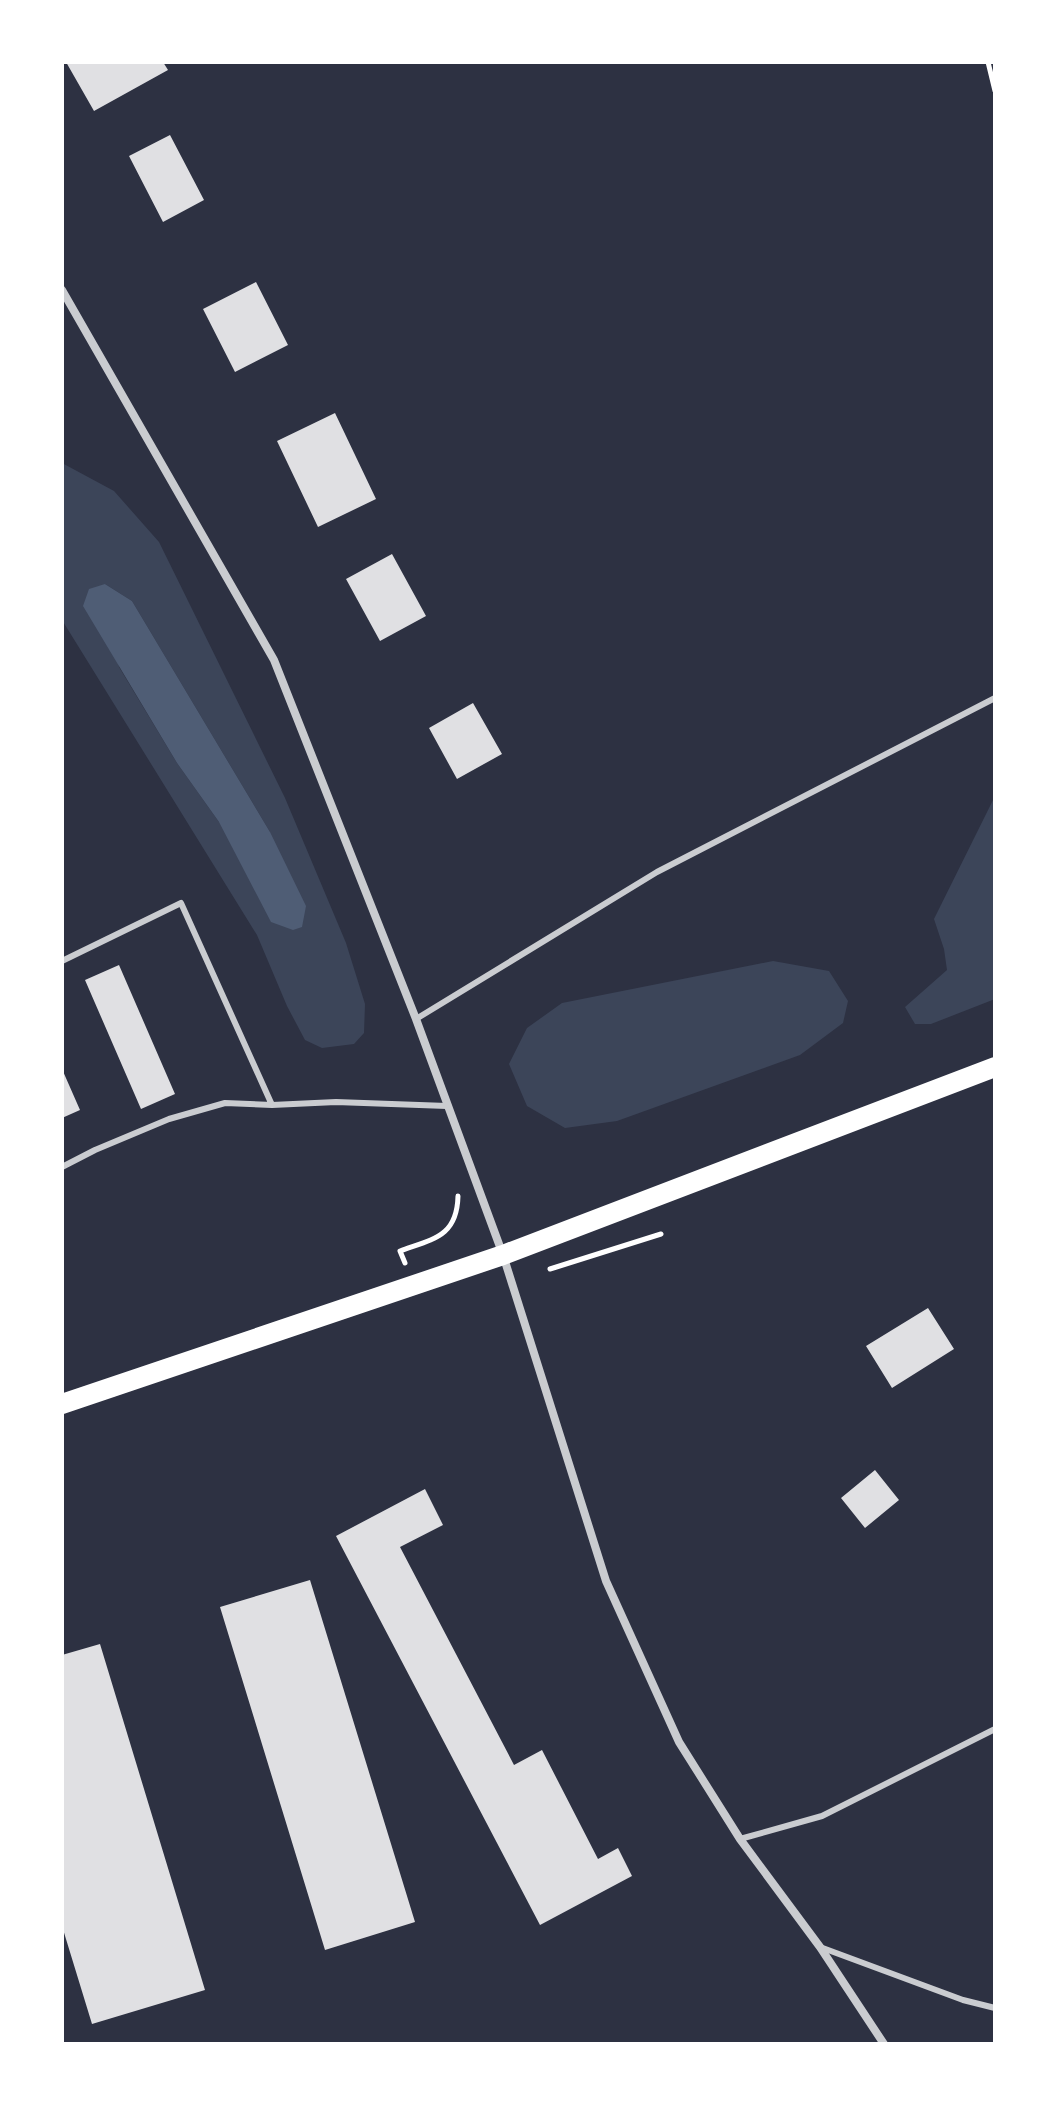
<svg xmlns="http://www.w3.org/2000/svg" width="1057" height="2106" font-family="Ubuntu,sans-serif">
<rect width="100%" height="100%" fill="#2d3142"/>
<path fill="#3c4559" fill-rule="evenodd" d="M62 463 114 491 159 542 285 798 346 943 365 1004 364 1033 354 1044 322 1048 305 1040 287 1006 257 935 62 620ZM105 584 132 601 270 832 219 822 177 763 119 667Z
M995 796V999L931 1024H915L905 1007 947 970 944 949 934 919Z
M773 961 829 971 848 1001 843 1023 800 1055 617 1121 565 1128 527 1106 509 1064 527 1028 562 1003Z"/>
<path fill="#4f5d75" d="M105 584 132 601 270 832 306 906 302 927 293 930 271 922 219 822 177 763 83 606 89 589Z"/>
<path fill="#e0e0e3" d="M66 62H163L168 70 94 111Z
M170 135 204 200 163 222 129 156Z
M256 282 288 345 235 372 203 309Z
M335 413 376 499 318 527 277 441Z
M392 554 426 616 380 641 346 579Z
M473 703 502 754 457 779 429 728Z
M119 965 175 1094 141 1109 85 980Z
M62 1069 80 1110 62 1118Z
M928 1308 954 1349 892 1388 866 1346Z
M875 1470 899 1500 865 1528 841 1498Z
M425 1489 443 1525 400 1547 514 1765 542 1750 598 1859 618 1848 632 1876 540 1925 336 1536Z
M310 1580 415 1922 325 1950 220 1607Z
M100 1644 205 1990 92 2024 62 1926V1655Z"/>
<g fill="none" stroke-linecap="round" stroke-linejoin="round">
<path stroke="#fff" stroke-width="5" d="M988 62 995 91
M405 1263 400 1251C433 1239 457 1237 458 1196
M550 1269 661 1234"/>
<path stroke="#caccd0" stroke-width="6" d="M62 961 181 903 272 1105
M416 1019 657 872 995 698
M62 1167 95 1150 169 1119 225 1103 272 1105 336 1102 447 1106
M740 1839 822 1816 995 1729
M820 1947 963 2000 995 2008"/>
<path stroke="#caccd0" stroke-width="8" d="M62 290 274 660 416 1019 503 1255 606 1581 679 1742 740 1839 820 1947 884 2044"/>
<path stroke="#fff" stroke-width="20" d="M62 1404 503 1255 995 1067"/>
</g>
<rect width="1057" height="2106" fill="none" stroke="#ffffff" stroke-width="128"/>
</svg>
